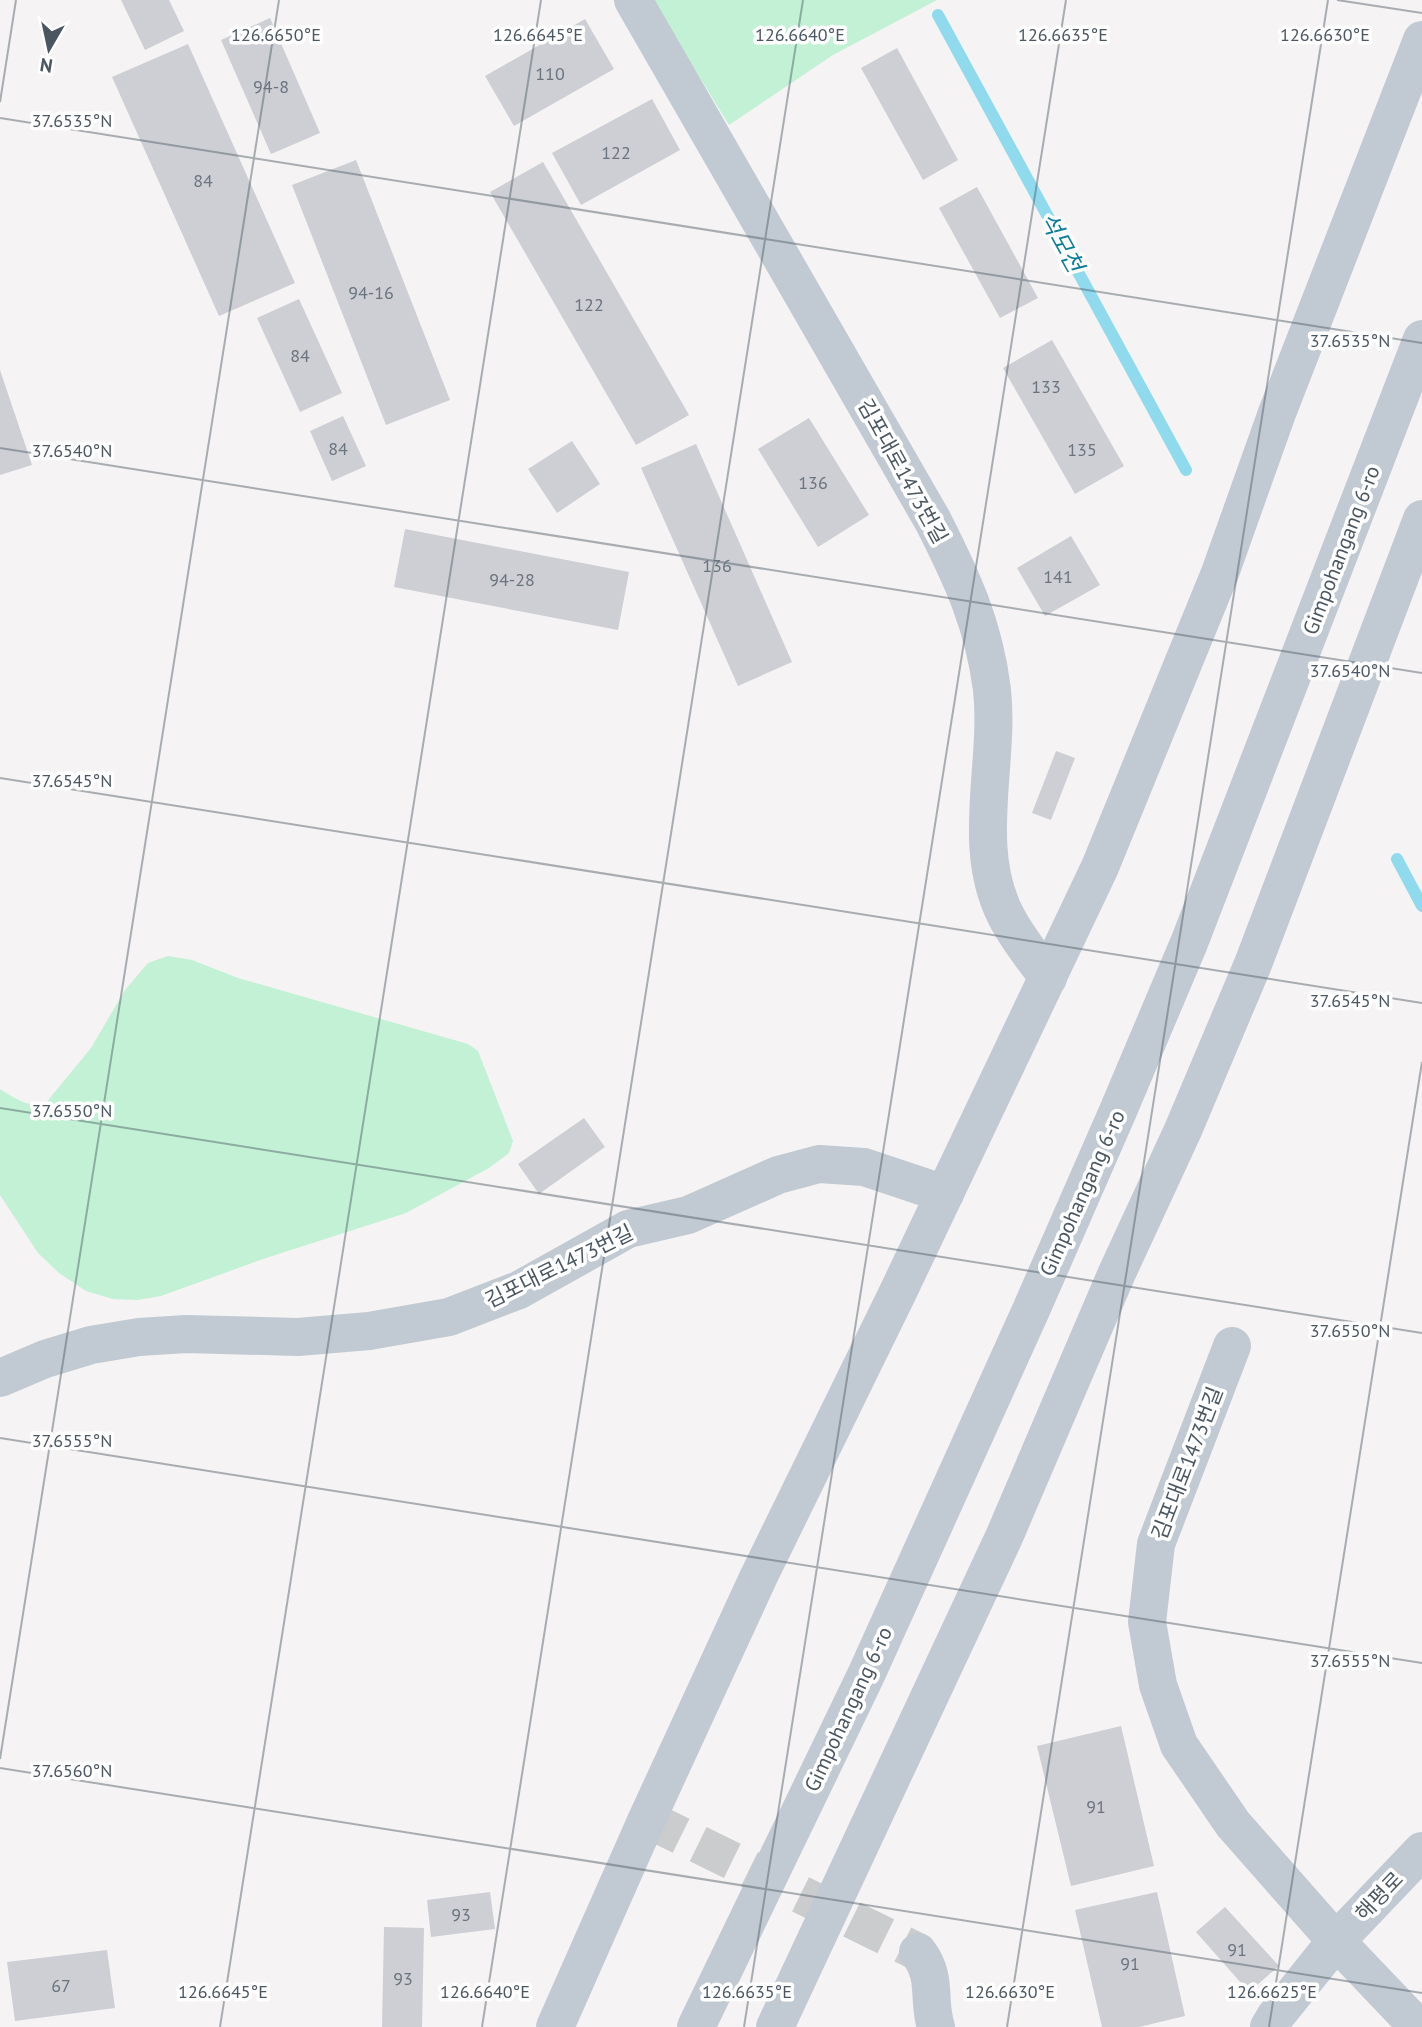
<svg xmlns="http://www.w3.org/2000/svg" width="1422" height="2027" font-family="'PT Sans','Noto Sans KR',sans-serif">
<rect width="100%" height="100%" fill="#f5f3f3"/>
<path fill="#c3f1d5" d="M652 0H937L833 55 729 125Z
M168 956 192 960 238 978 468 1044 478 1051 513 1141 509 1153 489 1168 406 1213 266 1258 161 1296 137 1300 113 1299 86 1291 59 1273 38 1253 0 1195V1089C16 1099 27 1107 45 1104L91 1048 125 990 148 963Z"/>
<g fill="none" stroke-linecap="round" stroke-linejoin="round">
<path stroke="#90daee" stroke-width="12" d="M938 15 1186 470
M1397 859 1422 906"/>
</g>
<path fill="#cdcfd5" d="M121 0H169L184 31 145 50Z
M270 18 320 133 271 154 221 40Z
M585 19 614 69 514 126 485 76Z
M188 44 295 283 219 316 112 77Z
M897 48 958 160 923 180 861 68Z
M652 99 680 150 581 205 552 153Z
M356 160 450 400 386 425 292 185Z
M543 162 689 415 636 445 490 192Z
M977 187 1038 298 1000 318 939 208Z
M299 299 342 393 300 412 257 318Z
M1052 340 1124 466 1075 494 1003 368Z
M0 370 32 465 0 475Z
M343 416 366 466 332 481 310 431Z
M809 418 869 515 818 547 758 449Z
M572 441 600 484 557 513 528 469Z
M696 444 792 662 738 686 641 468Z
M405 529 629 572 618 630 394 587Z
M1071 536 1100 585 1045 616 1017 568Z
M1056 751 1075 758 1051 820 1032 813Z
M584 1118 605 1147 539 1194 518 1164Z
M1121 1726 1154 1866 1071 1886 1037 1746Z
M490 1892 495 1929 431 1937 427 1900Z
M1157 1892 1185 2016 1139 2027H1102L1075 1910Z
M1225 1907 1279 1966 1249 1992 1196 1932Z
M384 1927 424 1928 422 2027H382Z
M107 1950 115 2008 15 2021 7 1962Z"/>
<g fill="none" stroke-linecap="round" stroke-linejoin="round">
<path stroke="#caccce" stroke-width="38" stroke-dasharray="38 19" stroke-linecap="butt" d="M647 1819 918 1952"/>
<path stroke="#c1cad2" stroke-width="38" d="M633 0 933 521C962 578 984 625 992 690 1000 764 970 846 1006 916 1017 938 1034 958 1048 978
M1232 1346 1156 1544 1147 1622 1158 1685 1179 1745 1233 1824 1336 1941 1418 2027
M0 1378 45 1359 91 1345 139 1337 186 1334 298 1337 369 1331 449 1317 519 1290 628 1229 688 1215 778 1175 819 1164 864 1167 945 1194
M918 1952C938 1978 927 2000 936 2027
M555 2027 647 1819 758 1578 898 1292 1100 867 1220 573 1277 413 1422 40
M696 2027 866 1675 1031 1310 1118 1111 1189 943 1422 339
M775 2027 1004 1537 1116 1275 1183 1130 1253 964 1422 519
M1269 2027 1275 2017 1336 1941 1422 1851"/>
</g>
<path fill="none" stroke="#4a5661" stroke-width="2" stroke-opacity="0.45" d="M1337 0 1422 13M0 102 16 0M0 118 1422 343M0 448 1422 673M0 778 1422 1003M0 1108 1422 1333M0 1438 1422 1663M0 1759 279 0M0 1768 1422 1993M220 2027 541 0M482 2027 803 0M744 2027 1066 0M1007 2027 1328 0M1269 2027 1422 1062"/>
<g text-anchor="middle" dominant-baseline="central" stroke-width="7" stroke-linejoin="round" paint-order="stroke">
<g font-size="18" fill="#6b747e">
<text x="550" y="73">110</text>
<text x="271" y="86">94-8</text>
<text x="616" y="152">122</text>
<text x="203" y="180">84</text>
<text x="371" y="292">94-16</text>
<text x="589" y="304">122</text>
<text x="300" y="355">84</text>
<text x="1046" y="386">133</text>
<text x="338" y="448">84</text>
<text x="1082" y="449">135</text>
<text x="813" y="482">136</text>
<text x="717" y="565">136</text>
<text x="1058" y="576">141</text>
<text x="512" y="579">94-28</text>
<text x="1096" y="1806">91</text>
<text x="461" y="1914">93</text>
<text x="1237" y="1949">91</text>
<text x="1130" y="1963">91</text>
<text x="403" y="1978">93</text>
<text x="61" y="1985">67</text>
</g>
<g font-size="21" fill="#4a5661" stroke="#fff">
<text transform="translate(903 471) rotate(61)">김포대로1473번길</text>
<text transform="translate(1341 550) rotate(-69)">Gimpohangang 6-ro</text>
<text transform="translate(1082 1193) rotate(-66)">Gimpohangang 6-ro</text>
<text transform="translate(559 1266) rotate(-26)">김포대로1473번길</text>
<text transform="translate(1187 1463) rotate(-69)">김포대로1473번길</text>
<text transform="translate(848 1709) rotate(-65)">Gimpohangang 6-ro</text>
<text transform="translate(1379 1896) rotate(-46)">해평로</text>
</g>
<g font-size="23" font-style="italic" fill="#0c7c9b" stroke="#fff">
<text transform="translate(1062 242) rotate(61)">석모천</text>
</g>
</g>
<g font-size="18" text-anchor="middle" fill="#4a5661" stroke="#fff" stroke-width="7" stroke-linejoin="round" paint-order="stroke">
<text x="276" y="41">126.6650°E</text>
<text x="538" y="41">126.6645°E</text>
<text x="800" y="41">126.6640°E</text>
<text x="1063" y="41">126.6635°E</text>
<text x="1325" y="41">126.6630°E</text>
<text x="72" y="127">37.6535°N</text>
<text x="1350" y="347">37.6535°N</text>
<text x="72" y="457">37.6540°N</text>
<text x="1350" y="677">37.6540°N</text>
<text x="72" y="787">37.6545°N</text>
<text x="1350" y="1007">37.6545°N</text>
<text x="72" y="1117">37.6550°N</text>
<text x="1350" y="1337">37.6550°N</text>
<text x="72" y="1447">37.6555°N</text>
<text x="1350" y="1667">37.6555°N</text>
<text x="72" y="1777">37.6560°N</text>
<text x="223" y="1998">126.6645°E</text>
<text x="485" y="1998">126.6640°E</text>
<text x="747" y="1998">126.6635°E</text>
<text x="1010" y="1998">126.6630°E</text>
<text x="1272" y="1998">126.6625°E</text>
</g>
<g transform="translate(49 49) rotate(189)" stroke="#ffffff" stroke-width="5" paint-order="stroke">
<path d="M0-5L12 26L0 18L-12 26Z" fill="#4a5661"/>
<text y="-10" font-size="19" font-weight="bold" text-anchor="middle" fill="#4a5661">N</text>
</g>
</svg>
